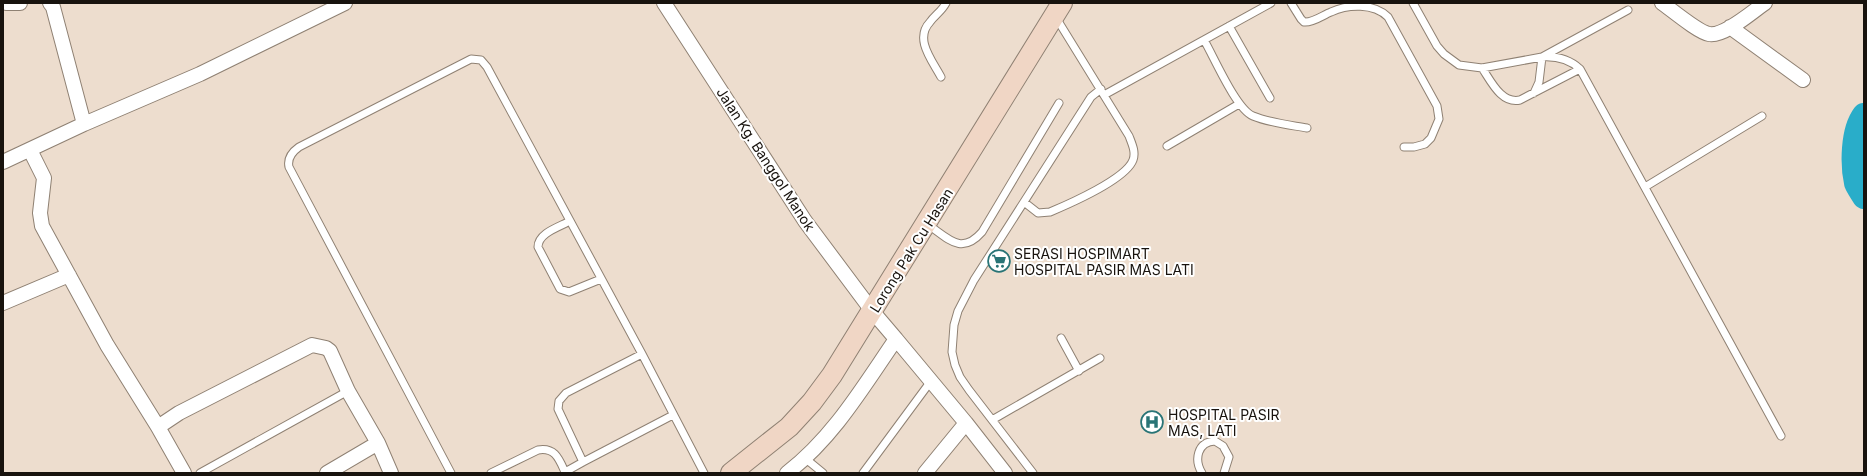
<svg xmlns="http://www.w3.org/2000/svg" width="1867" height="476" font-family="Inter,sans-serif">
<rect width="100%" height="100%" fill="#edddce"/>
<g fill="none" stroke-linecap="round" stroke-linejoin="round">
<path stroke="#29adc9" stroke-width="24" d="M1864 115C1852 131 1852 165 1856 183 1858 188 1862 193 1864 197"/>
<g stroke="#8f8173" stroke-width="9">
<path id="lane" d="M1291 3 1301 19 1304 22C1313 23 1323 15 1331 12 1348 4 1374 3 1388 17L1437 106 1439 119 1431 138 1425 144 1414 147H1404
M1413 3 1437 46 1444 54 1459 65 1482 68 1542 57C1557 56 1569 59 1580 69L1781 436
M1229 26 1270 98
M1204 40C1214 57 1236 109 1253 116 1270 123 1290 125 1307 128
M1482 68C1491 81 1501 104 1520 100L1580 69
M941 77C932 60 914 39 930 22 935 15 942 11 946 3
M1534 93 1539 82 1542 57 1628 10
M1104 95 1271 3
M1167 146 1239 104
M1645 187 1762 116
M1024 202 1038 213 1050 212C1069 204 1126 179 1133 160 1136 152 1132 144 1129 136L1055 16
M570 221C559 227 538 233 538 247L560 289 569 292 601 279
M927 224C948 238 961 256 982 232L1059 103
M1061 338 1079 371
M642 354 566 393 559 401 558 409 583 462 673 415
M992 420 1100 358
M806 459 823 473
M200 473 348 391
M451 473 289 167C287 158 292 152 299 147L471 59 481 60 487 67 642 354 704 473
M491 473 538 450C555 447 559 459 565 472L583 462
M863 473 931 381
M1033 473 969 390 960 377 955 365 952 352 954 325 958 311 974 280 1091 97 1101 89
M1202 473C1194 460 1197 442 1215 441L1223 446 1229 457 1224 473"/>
</g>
<g stroke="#8f8173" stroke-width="16">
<path id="street" d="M6 3H20
M50 3 53 7 84 124
M664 3 805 221 873 312 896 339C863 387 833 438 787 473
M1662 3C1672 10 1698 32 1709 34 1724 37 1753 11 1765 3
M1730 27 1803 80
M30 150 44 178 40 213 42 226 107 345 158 427
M3 162 84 124 200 74 345 3
M3 303 69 275
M896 339 966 423 925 473
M966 423 1005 473
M378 443 391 473
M184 473 158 427 179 413 312 345 326 348 330 351 348 391 378 443 327 473"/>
</g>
<g stroke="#8f8173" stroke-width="22">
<path id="secondary" d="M731 473 789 427 812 402 832 375 1062 3"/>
</g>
<use href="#lane" stroke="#fff" stroke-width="7"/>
<use href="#street" stroke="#fff" stroke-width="14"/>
<use href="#secondary" stroke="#f0d6c5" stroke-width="20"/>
</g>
<defs>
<g id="supermarket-ring" transform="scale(1.15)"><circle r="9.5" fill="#fff" stroke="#297476" stroke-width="1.5"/><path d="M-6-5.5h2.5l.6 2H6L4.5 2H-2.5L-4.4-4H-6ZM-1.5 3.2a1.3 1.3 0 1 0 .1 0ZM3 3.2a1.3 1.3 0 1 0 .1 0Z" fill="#297476"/></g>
<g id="hospital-ring" transform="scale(1.15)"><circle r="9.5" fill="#fff" stroke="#297476" stroke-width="1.5"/><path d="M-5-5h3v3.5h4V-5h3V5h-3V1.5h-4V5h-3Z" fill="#297476"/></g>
</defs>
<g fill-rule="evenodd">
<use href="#supermarket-ring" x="999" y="261"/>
<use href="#hospital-ring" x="1152" y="422"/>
</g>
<g text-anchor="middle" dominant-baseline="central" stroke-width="4" stroke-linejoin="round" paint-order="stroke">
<g font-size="14" fill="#18130e" stroke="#fff">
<text transform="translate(766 159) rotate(57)">Jalan Kg. Banggol Manok</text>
<text transform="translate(911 250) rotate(-58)">Lorong Pak Cu Hasan</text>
</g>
<g font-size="14" fill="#18130e" stroke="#fff" text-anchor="start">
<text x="1014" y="253">SERASI HOSPIMART<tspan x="1014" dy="16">HOSPITAL PASIR MAS LATI</tspan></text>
<text x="1168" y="414">HOSPITAL PASIR<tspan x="1168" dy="16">MAS, LATI</tspan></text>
</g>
</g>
<rect width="1867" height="476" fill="none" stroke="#18130e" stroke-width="8"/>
</svg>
